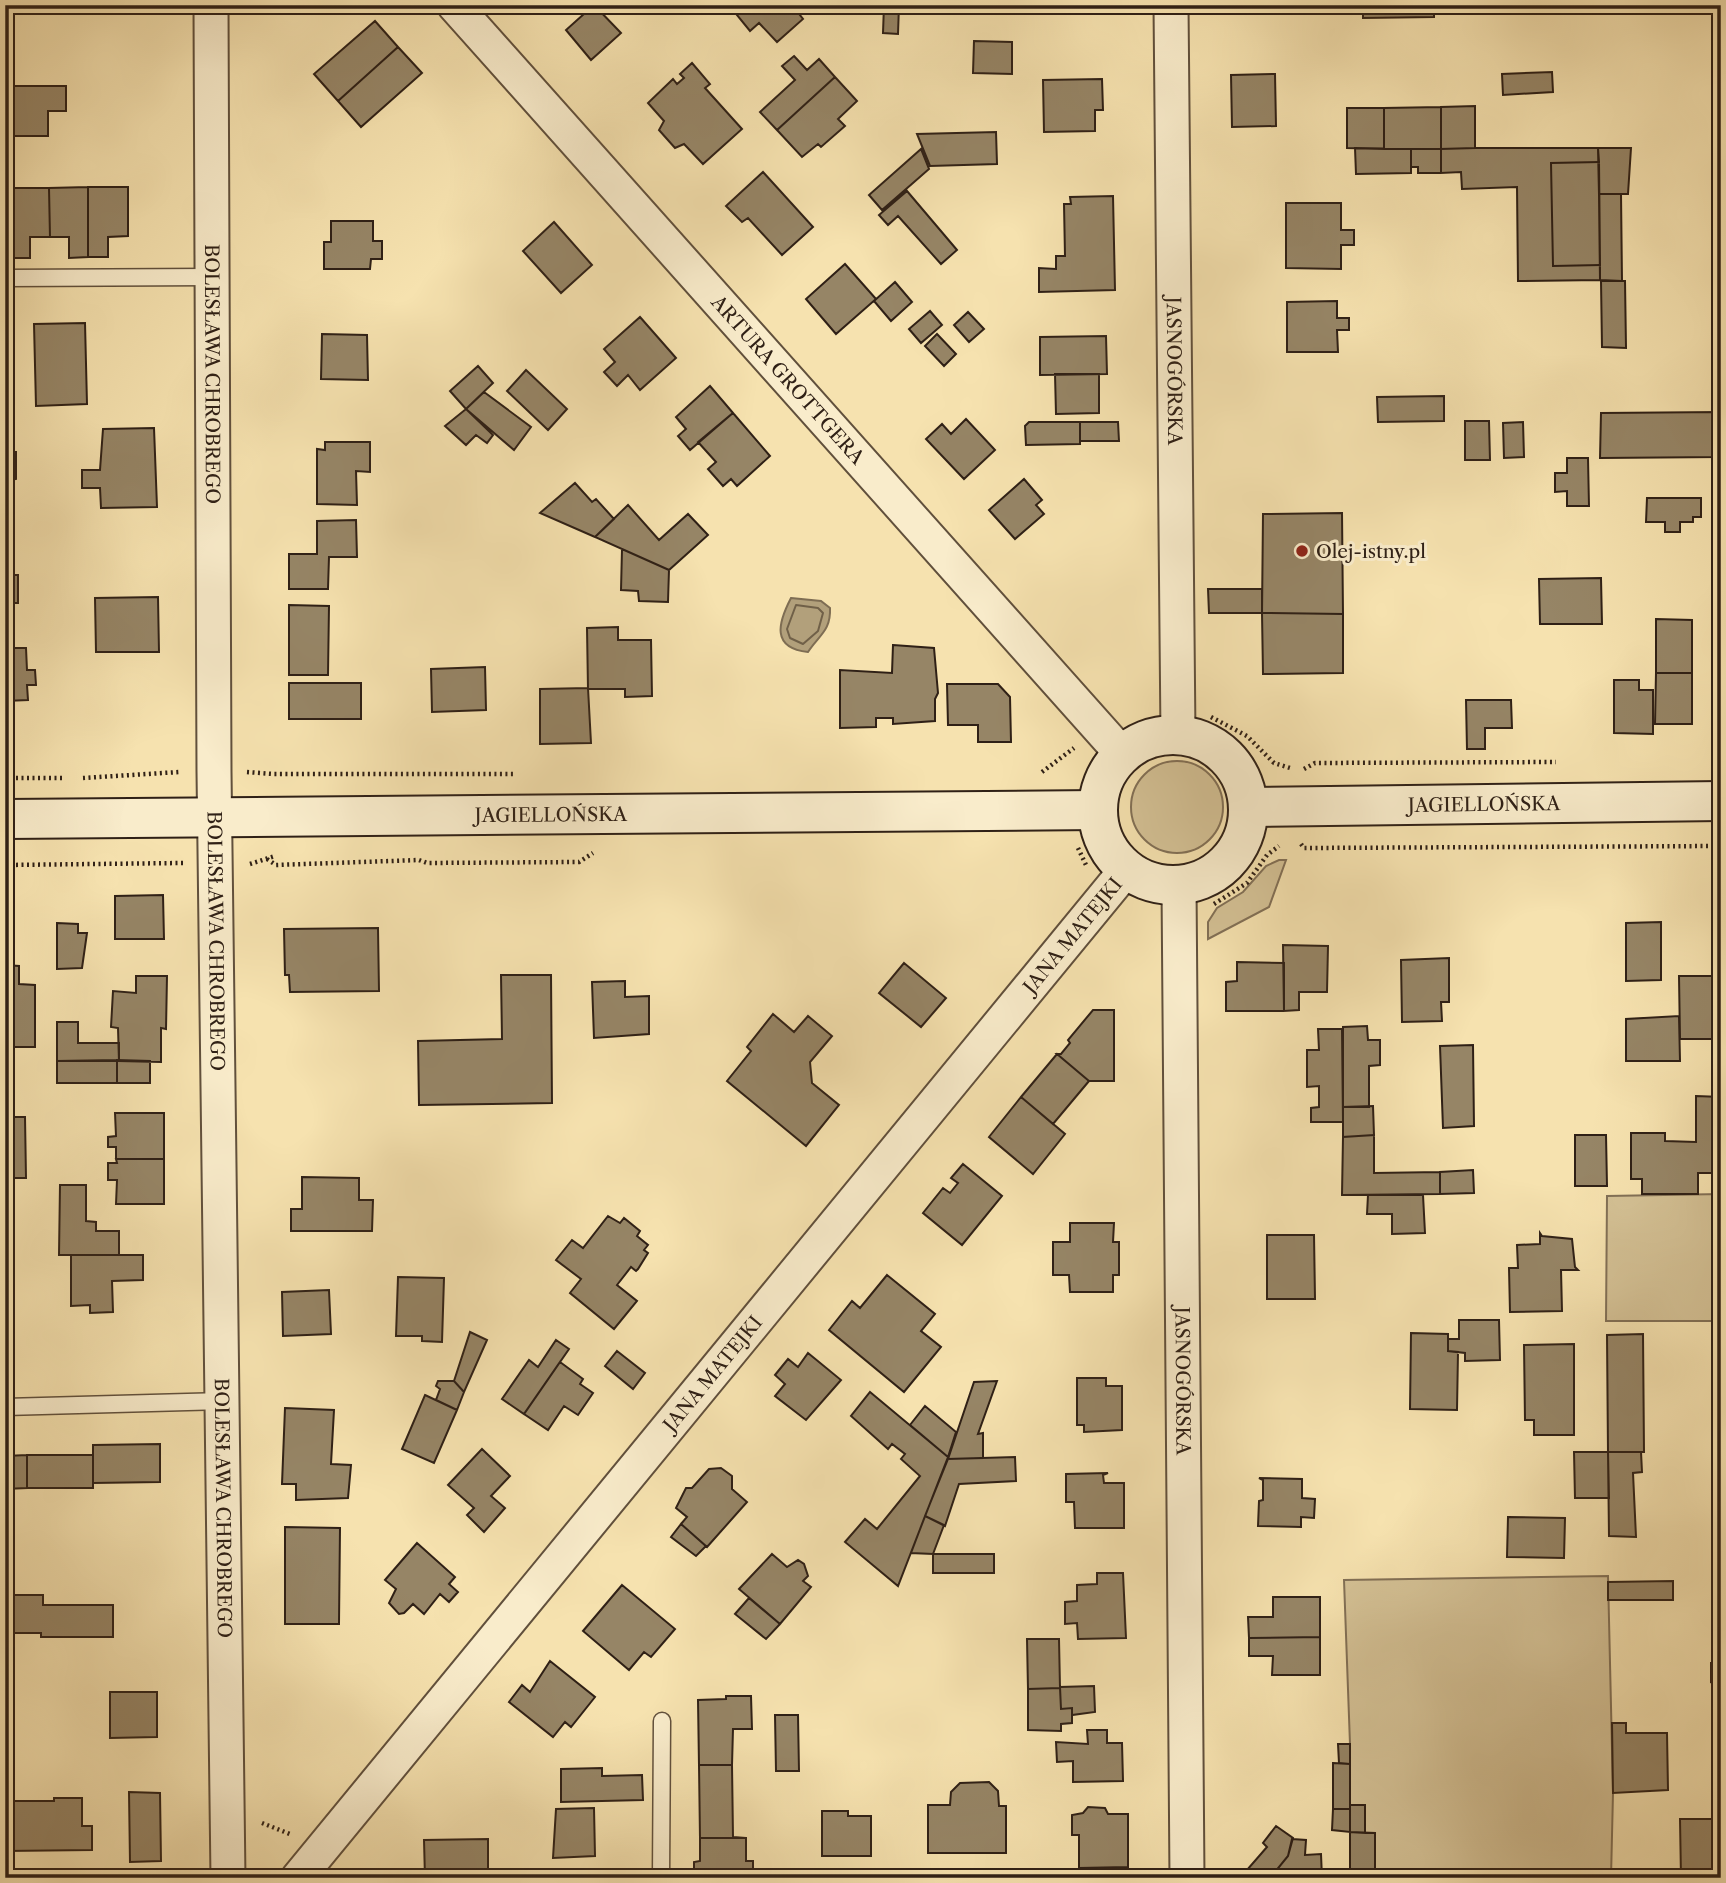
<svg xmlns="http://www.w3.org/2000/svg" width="1726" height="1883" font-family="'Libre Caslon Text',serif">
<rect width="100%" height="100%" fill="#f6e2af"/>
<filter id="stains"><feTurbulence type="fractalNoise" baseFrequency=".00286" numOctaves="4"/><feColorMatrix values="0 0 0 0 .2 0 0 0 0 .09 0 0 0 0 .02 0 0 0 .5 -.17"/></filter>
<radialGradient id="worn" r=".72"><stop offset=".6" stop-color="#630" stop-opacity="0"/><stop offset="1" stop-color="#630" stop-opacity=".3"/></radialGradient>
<path fill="#d4c195" stroke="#827056" stroke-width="2" d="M1131 807a46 46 0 1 1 92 0a46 46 0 1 1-92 0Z
M1279 860H1286L1269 907 1208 939V922L1217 908 1243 892 1266 866Z
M1721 1194V1321H1606L1607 1196Z
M1608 1576 1613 1793 1611 1878H1350V1744L1344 1580Z"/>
<path fill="#b2a07b" stroke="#7e6d53" stroke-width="2" d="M791 598 821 601 830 608C831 631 819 635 808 652 771 648 778 623 791 598Z"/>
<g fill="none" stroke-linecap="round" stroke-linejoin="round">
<path stroke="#706048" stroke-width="2" d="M796 605 818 608 823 613 818 631 803 644 790 638 787 629Z"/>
</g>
<path fill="#968566" stroke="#2f2016" stroke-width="2" d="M594 5 621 33 591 60 566 30Z
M737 5H792L803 19 777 42 759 23 750 31 732 9Z
M884 5H899L898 34 883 33Z
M1363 5H1434V17L1363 18Z
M375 21 398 47 338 101 314 74Z
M974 41 1012 42V74L973 73Z
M398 47 422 73 361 127 338 101Z
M794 56 807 70 819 59 835 77 777 130 760 112 795 80 782 66Z
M692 63 710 84 705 88 742 129 703 164 684 144 675 148 659 130 664 121 648 103 673 79 677 84 684 78 680 74Z
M1552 72 1553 92 1503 95 1502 74Z
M1275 74 1276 126 1232 127 1231 75Z
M835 77 857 101 838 119 845 126 821 147 818 144 802 157 777 130Z
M1102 79 1103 110H1095V131L1044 132 1043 80Z
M5 86H66V111H48V136H5Z
M1475 106V148L1441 149V107Z
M1441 107V149H1384V108Z
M1347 108H1384V149L1347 148Z
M996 132 997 164 930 166 917 134Z
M1355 148 1411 149V173L1356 174Z
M1475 148H1598L1599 162 1551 163 1553 266 1600 265V280L1518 281 1517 187 1462 189 1461 172 1441 173V149Z
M1598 148H1631L1628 194H1599Z
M921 149 929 169 882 210 869 195Z
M1411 149H1441V173H1418V167H1411Z
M1599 162 1600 265 1553 266 1551 163Z
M763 172 813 227 782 255 748 218 742 222 726 206Z
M88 187H128V236L108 237V257H88Z
M88 187V257L69 258V237H50L49 188Z
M5 188H10L11 258H5Z
M10 188H49L50 237H30V258H11Z
M907 191 957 250 941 264 898 216 888 225 879 215Z
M1599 194H1621L1622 281 1600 280Z
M1113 196 1115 290 1039 292V268L1056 269V256H1065L1064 204H1071L1070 197Z
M1286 203H1341V230H1354V245H1341V269L1286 268Z
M331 221H373V241H382V259H371L370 269H324V242H331Z
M554 222 592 265 561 293 523 251Z
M1713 233H1721V276L1720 249H1713Z
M845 264 876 299 836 334 806 299Z
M1601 281H1625L1626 348 1602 347Z
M895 282 912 302 891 321 874 301Z
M1337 301V318H1349V330H1337L1338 352H1287V302Z
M930 311 942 325 921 343 909 329Z
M968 312 984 329 969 342 954 325Z
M640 317 676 358 640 390 628 375 617 386 604 372 615 362 604 349Z
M85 323 87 404 36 406 34 324Z
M322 334 367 335 368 380 321 379Z
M937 334 956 354 944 366 925 346Z
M1106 336 1107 374 1040 375V337Z
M478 366 493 383 466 409 450 391Z
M526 370 567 409 548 430 507 391Z
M1055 374H1099V413L1056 414Z
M710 386 733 413 690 450 678 436 686 429 676 417Z
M484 392 531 427 514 450 466 409Z
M1444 396V421L1378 422 1377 397Z
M466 409 493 435 487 443 476 435 466 445 445 426Z
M1721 412V457L1600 458 1601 413Z
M733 413 770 456 737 486 731 479 723 486 708 469 716 462 698 442Z
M966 419 995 450 964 479 926 439 942 424 951 434Z
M1465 421H1489L1490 460H1465Z
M1029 422H1080V444L1026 445 1025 426Z
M1080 422H1118L1119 441H1080Z
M1523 422 1524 457 1504 458 1503 423Z
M154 428 157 507 101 508 100 488H82V470H100L103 429Z
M325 442H370V472L356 471 357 505 317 504V449L325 450Z
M5 452H16V479L11 480V490L7 489 8 506Z
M1567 458H1588L1589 506H1567V491L1555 492V473H1567Z
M1024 479 1042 500 1036 505 1044 514 1015 539 989 510Z
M575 483 592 502 596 499 614 519 595 537 540 513Z
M1647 498H1701V517H1693V522H1680V532H1665V522H1646Z
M628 505 659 540 688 514 708 535 669 570 595 537Z
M1342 513 1343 614 1262 613 1263 514Z
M356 520 357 557H329L328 589H289V554H317V521Z
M5 549H8L12 575H18V603H5Z
M622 549 669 570 668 602 639 601 638 591 621 590Z
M1601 578 1602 624H1540L1539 579Z
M1208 589H1262V613H1209Z
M158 597 159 652H96L95 598Z
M289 605 329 606 328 675H289Z
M1262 613 1343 614V673L1263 674Z
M1656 619 1692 620V673H1656Z
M618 627V640H651L652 696 625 697V689H588L587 628Z
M893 645 934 648 938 693 935 699V721L893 724V718H876V727L840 728V670L892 673Z
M5 648H26L27 670H35L36 685H27L28 700 5 701Z
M485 667 486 710 432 712 431 669Z
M1656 673H1692V724H1655Z
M1614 680H1639V690H1653V734L1614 733Z
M289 683H361V719H289Z
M947 684H998L1010 697 1011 742H978V725H948Z
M588 688 591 743 540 744V689Z
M1466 700H1511L1512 728H1485V749H1467Z
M163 895 164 939H115V896Z
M1661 922V980L1626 981V923Z
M57 923 78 924V933H87L82 968 57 969Z
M378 928 379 991 290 992 289 975H285L284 929Z
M1283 945 1328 946 1327 992H1299V1010L1284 1011Z
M1449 958V1002H1441L1442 1021 1402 1022 1401 960Z
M1237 962 1284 963V1011H1226V982L1237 981Z
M904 963 946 998 921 1027 879 993Z
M5 965 19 966V984L35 985V1047H5Z
M501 975H551L552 1103 419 1105 418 1041 502 1039Z
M136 976H167L166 1029 161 1028V1062L119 1061 118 1028 111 1027 113 991 136 993Z
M1679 976H1716V995H1721V1011H1716V1039H1680Z
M625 981V997L649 996V1034L594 1038 592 982Z
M1093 1010H1114V1081H1089L1057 1054H1061L1070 1043 1068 1040Z
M773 1014 794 1032 808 1016 832 1036 810 1062 812 1083 839 1105 806 1146 727 1081 751 1051 747 1047Z
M1679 1016 1680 1061H1626V1019Z
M57 1022H78V1043H119V1061H57Z
M1367 1026 1368 1040H1380V1065L1369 1066V1107H1343V1027Z
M1318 1029H1342L1343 1122H1311V1108L1319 1107V1086L1307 1087V1050H1319Z
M1473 1045 1474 1126 1443 1128 1440 1046Z
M1057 1054 1089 1081 1053 1124 1021 1097Z
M117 1060V1083H57V1061Z
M117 1060 150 1061V1083H117Z
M1696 1096 1721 1097V1173H1698V1194H1642V1179H1631V1133H1665V1141L1696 1142Z
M1021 1097 1065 1134 1033 1174 989 1137Z
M1373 1106 1374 1135 1343 1137V1107Z
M115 1113H164V1159H116V1147H108V1137L116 1136Z
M5 1117H25L26 1178H5Z
M1374 1135V1173L1440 1172V1194L1342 1195 1343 1137Z
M1575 1135H1606L1607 1186H1575Z
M116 1159H164V1204H116L117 1180H108V1163H117Z
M963 1164 1002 1196 962 1245 923 1213 943 1188 950 1193 958 1183 951 1178Z
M1473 1170 1474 1193 1440 1194V1172Z
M302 1177 359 1178V1200H373L372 1231H291V1209H302Z
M60 1185H86V1221L96 1222V1231H119V1255H59Z
M1368 1195H1423L1425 1233 1392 1234V1214H1367Z
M608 1216 620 1223 624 1218 640 1231 637 1236 648 1245 644 1250 648 1253 638 1269 636 1271 631 1267 617 1285 637 1301 614 1329 570 1293 581 1279 556 1260 572 1240 583 1248Z
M1070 1223H1114L1113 1242H1119V1275H1113V1292H1070L1069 1275H1053V1242H1070Z
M1540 1233 1542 1236 1572 1239 1575 1267 1578 1270H1561L1562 1311 1510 1312 1509 1268H1518L1517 1245 1540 1244Z
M1267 1235H1314L1315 1299H1267Z
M71 1255H143V1280L112 1281 113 1312 90 1313V1305L71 1306Z
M887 1275 935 1314 921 1331 941 1347 904 1392 829 1330 852 1301 860 1308Z
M398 1277 444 1278 442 1342 422 1341V1336H396Z
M329 1290 331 1334 283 1336 282 1292Z
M1459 1320H1499L1500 1360 1465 1361V1353L1448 1351V1339H1459Z
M470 1332 487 1340 464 1392 454 1381Z
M1411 1333 1448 1334V1351L1458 1352 1457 1410 1410 1409Z
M1643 1334 1644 1452H1608L1607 1335Z
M556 1340 569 1349 524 1414 502 1399 529 1360 538 1367Z
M1574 1344V1435H1534V1420H1525L1524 1345Z
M617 1351 645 1373 633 1389 605 1366Z
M808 1353 841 1380 806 1420 775 1396 785 1384 775 1375 788 1359 798 1367Z
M560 1362 583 1379 580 1384 593 1393 578 1415 564 1406 548 1430 524 1414Z
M1077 1378H1106V1386H1122V1430L1084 1432V1425H1077Z
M438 1381H454L464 1392 457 1410 436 1400 440 1389 436 1386Z
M997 1381 978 1434 983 1433V1458L948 1459 974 1382Z
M870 1392 948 1457 898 1586 845 1542 865 1519 877 1529 920 1476 901 1459 905 1454 892 1444 888 1449 851 1416Z
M425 1395 457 1410 434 1463 402 1449Z
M925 1406 956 1432 948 1457 910 1425Z
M285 1408 334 1410 331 1464 351 1465 348 1498 296 1500V1484H282Z
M160 1444V1482L93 1483V1445Z
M482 1449 510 1476 491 1496 505 1508 484 1532 467 1515 474 1508 448 1485Z
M1574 1452H1608L1609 1498H1575Z
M1608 1452H1641L1642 1472 1633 1473 1636 1537 1609 1536Z
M27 1455V1488L5 1489V1456Z
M27 1455H93V1488H27Z
M1015 1457 1016 1481 959 1484 945 1526 925 1516 948 1459Z
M721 1468 732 1476V1489L747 1502 707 1547 681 1524 687 1517 676 1508 686 1488H692L709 1469Z
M1108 1473 1103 1475 1104 1483H1124V1528H1075L1074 1502H1066V1474Z
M1259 1478 1302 1479V1498L1315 1499 1314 1518 1301 1517V1527L1258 1526 1259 1501 1263 1500V1480Z
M925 1516 944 1525 933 1554 911 1553Z
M1508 1517 1565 1518 1564 1558 1507 1557Z
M681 1524 706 1546 696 1556 671 1537Z
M285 1527 340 1528 339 1624H285Z
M417 1543 455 1577 449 1584 458 1592 449 1602 440 1594 424 1614 413 1604 404 1613 399 1614 389 1603 396 1589 385 1580Z
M772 1554 787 1567 798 1560 804 1564 808 1576 803 1581 811 1587 780 1624 739 1589Z
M933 1554H994V1573H933Z
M1097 1573H1123L1126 1638 1078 1639 1077 1623 1065 1624V1602L1077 1601V1585L1097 1584Z
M1673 1581V1600H1608V1582Z
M622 1585 675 1629 651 1657 644 1652 629 1670 583 1631Z
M7 1595H43V1605H113V1637H41V1633H10L7 1629Z
M1273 1597H1320V1637L1249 1638 1248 1617H1273Z
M749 1598 780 1624 766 1639 735 1614Z
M1320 1637V1675H1272L1273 1656H1249V1638Z
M1027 1639H1059L1060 1688 1028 1689Z
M550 1661 595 1697 571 1727 565 1722 553 1737 509 1702 522 1685 530 1692Z
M1711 1663H1721V1723L1719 1681 1711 1682Z
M1094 1686 1095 1712 1072 1715V1708L1061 1709 1060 1687Z
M1060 1688 1061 1709 1072 1708V1723L1061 1724V1731L1028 1730V1689Z
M110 1692H157V1737L110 1738Z
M726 1696H751L752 1729H733L732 1765H699L698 1700 726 1699Z
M775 1715H798L799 1771H776Z
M1612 1723H1626V1733H1667L1668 1790 1613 1793Z
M1087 1730H1107V1743H1122L1123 1781 1073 1782V1761L1057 1762 1056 1742 1088 1744Z
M1338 1744H1350V1764L1339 1763Z
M1333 1763 1350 1764V1809H1333Z
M699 1765H732L733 1837 746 1838H700Z
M602 1768V1776L642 1775 643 1800 561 1802V1769Z
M989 1782 998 1791 999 1806H1006V1853H928V1805H950L951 1792 960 1783Z
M129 1792 160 1793 161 1861 130 1862Z
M54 1798H82V1826H92V1850L5 1851V1801H54Z
M1350 1805H1365V1833L1350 1832Z
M1088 1807 1105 1808 1108 1814H1128V1867L1079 1868V1835H1072V1815L1083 1813Z
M594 1808 595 1856 553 1858 556 1809Z
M1333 1809H1350V1832L1332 1830Z
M822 1811H848V1816H871V1856H822Z
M1680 1819H1721V1878H1681Z
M1276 1826 1293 1838 1288 1856 1270 1878H1240L1267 1847 1263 1843Z
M1350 1832 1375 1833V1878H1350Z
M700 1838H746V1861H753V1878H694V1862L700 1861Z
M488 1839V1878H425L424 1840Z
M1292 1839 1306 1840 1305 1855 1321 1854 1322 1878H1270L1288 1856Z"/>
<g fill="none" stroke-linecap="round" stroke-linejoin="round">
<g stroke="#61503c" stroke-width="19">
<path id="lane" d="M5 278 212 277
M5 1407 224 1401
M661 1878 662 1721"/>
</g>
<g stroke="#61503c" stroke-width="37">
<g id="street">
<path id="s1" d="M211 5 214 771 228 1878"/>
<path id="s2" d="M454 5 1122 754"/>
<path id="s3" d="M1171 5 1178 735"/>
<path id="s4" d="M1179 886 1187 1878"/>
<path id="s5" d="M298 1878 1126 870"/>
</g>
</g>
<g stroke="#2f2016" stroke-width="42">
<g id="secondary">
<circle cx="1173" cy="810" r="75"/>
<path id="s6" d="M1248 807 1721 801"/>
<path id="s7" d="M5 819 1097 810"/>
</g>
</g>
<path stroke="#2f2016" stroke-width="4.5" stroke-dasharray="2 3.5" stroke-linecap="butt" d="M1211 717 1247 736 1274 763 1290 768
M1304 769 1315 763 1556 762
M247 772 273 774H515
M1042 772 1074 748
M5 778H64
M83 778 179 772
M1301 844 1304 848 1721 846
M1078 848 1086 865
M267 859 276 865 419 860 427 863 579 862 593 853
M250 864 275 856
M5 865 183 863
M1214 904 1247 883 1267 855 1279 846
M262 1823 290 1834"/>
<use href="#lane" stroke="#f9eccb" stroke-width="16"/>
<use href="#street" stroke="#f9eccb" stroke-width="33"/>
<use href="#secondary" stroke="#f9eccb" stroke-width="38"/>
</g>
<circle fill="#8f2418" stroke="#f9eccb" stroke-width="2.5" cx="1302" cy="551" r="7"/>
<g text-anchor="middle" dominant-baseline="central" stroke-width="6" stroke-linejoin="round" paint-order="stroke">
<g font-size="19" fill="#2f2016" stroke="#f9eccb">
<text stroke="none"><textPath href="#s3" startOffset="366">JASNOGÓRSKA</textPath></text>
<text stroke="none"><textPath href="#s1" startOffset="369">BOLESŁAWA CHROBREGO</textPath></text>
<text stroke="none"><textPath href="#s2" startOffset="502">ARTURA GROTTGERA</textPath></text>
<text stroke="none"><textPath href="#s6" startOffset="236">JAGIELLOŃSKA</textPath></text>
<text stroke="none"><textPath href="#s7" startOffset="546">JAGIELLOŃSKA</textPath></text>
<text stroke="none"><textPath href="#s5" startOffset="1220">JANA MATEJKI</textPath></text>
<text stroke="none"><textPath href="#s1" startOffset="936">BOLESŁAWA CHROBREGO</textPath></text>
<text stroke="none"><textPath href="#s5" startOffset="653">JANA MATEJKI</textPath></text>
<text stroke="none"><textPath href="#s4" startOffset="495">JASNOGÓRSKA</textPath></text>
<text stroke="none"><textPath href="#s1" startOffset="1503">BOLESŁAWA CHROBREGO</textPath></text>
</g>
<g font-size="19" fill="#2f2016" stroke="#f9eccb" text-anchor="start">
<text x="1316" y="551">Olej-istny.pl</text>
</g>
</g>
<rect width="1726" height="1883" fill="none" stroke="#f6e2af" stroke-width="28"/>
<rect x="7" y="7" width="1712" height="1869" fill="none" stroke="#2f2016" stroke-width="3.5"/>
<rect x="14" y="14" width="1698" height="1855" fill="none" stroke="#2f2016" stroke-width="2"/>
<rect width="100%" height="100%" filter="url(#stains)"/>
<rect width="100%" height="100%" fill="url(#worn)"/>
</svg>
